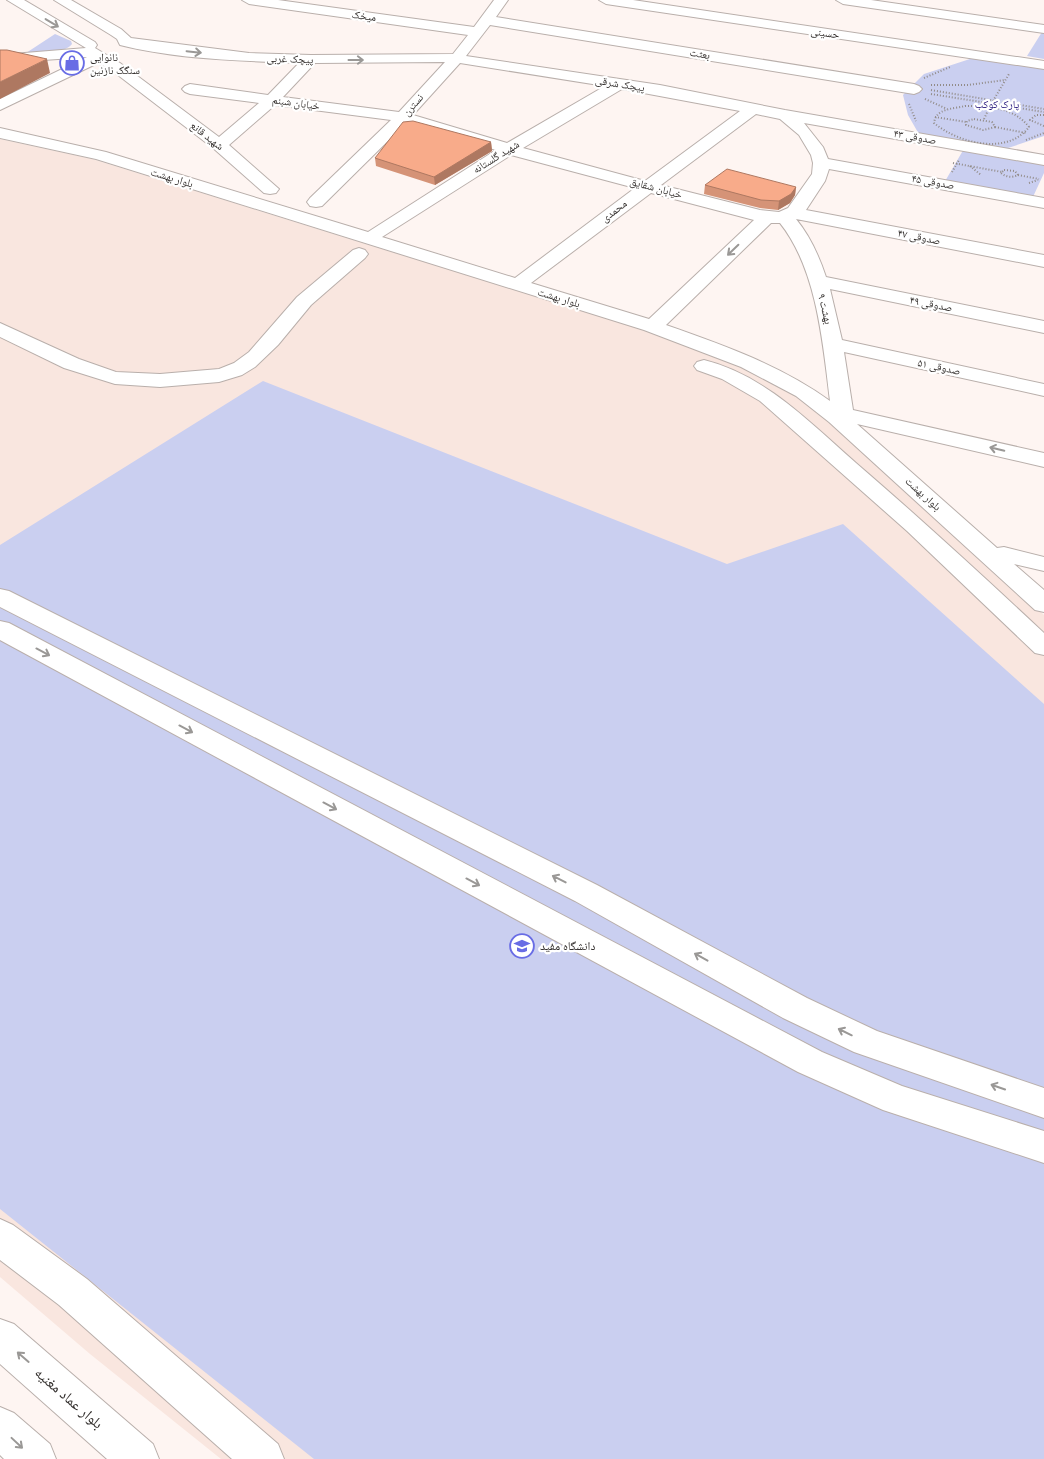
<svg xmlns="http://www.w3.org/2000/svg" width="1044" height="1459" font-family="'Roboto Condensed','Noto Naskh Arabic',sans-serif">
<rect width="100%" height="100%" fill="#fef5f2"/>
<path fill="#f9e6df" d="M0 139 92 159 667 337 705 350 777 383 815 410 1044 615V1459H221L90 1354 0 1277Z"/>
<path fill="#cacff0" d="M1042 32H1044V59L1027 56Z
M55 34 71 41 72 44C63 55 39 52 26 53Z
M976 57 1044 67V136L1002 150 920 136 908 115 903 95 924 74Z
M965 147 1044 161V173L1032 199 944 183Z
M263 381 727 564 843 524 1044 704V1459H314L0 1209V545Z"/>
<g fill="none" stroke-linecap="round" stroke-linejoin="round">
<g stroke="#b9afab" stroke-width="2">
<path id="minor" d="M7 0H24L95 42 97 45 95 48 120 63 219 137 259 103 190 94 185 92 182 89 185 86 190 84 268 95 299 63C242 61 175 59 120 45L117 39 111 35 54 0H71L121 29 131 38 249 53 311 55 453 54 468 35 249 4 242 0H278L474 27 494 0H508L496 17 914 84 919 86 922 89 919 92 914 94 490 25 466 56 660 85 785 110 1044 155V165L804 123 823 147 828 159 1044 198V208L829 169 825 181 806 210 1044 255V267L796 219C810 236 819 256 826 277L1044 321V333L830 289 842 340 1044 384V396L844 352 853 410 1044 453V467L857 424 997 548 1004 547 1044 557V571L1014 564 1044 590V612L1035 610 829 422 796 396 741 367 644 330 96 159 0 138V128L106 152 368 232 496 150 406 123 322 206 316 207 310 206 307 202 310 198 391 120 275 105 229 145 279 189 276 193 270 194 264 193 213 148 110 69 98 63 0 110V99L87 57 0 63V55L86 48ZM445 62 399 112 283 97 315 63ZM460 63 605 86 507 143 413 115ZM622 89 740 111 645 181 523 148ZM756 114 780 119 799 135 811 155 813 163 812 174 788 208 779 212 760 210 661 185ZM511 155 635 188 515 278 382 237ZM651 193 754 220 649 319 531 283ZM771 223H780C817 269 823 344 830 401 780 365 723 345 666 325Z
M599 0H633L1044 61V69L606 4Z
M836 0H871L1044 25V33L843 4Z
M359 248 365 250 368 254 365 258 311 305 278 345 255 367 242 375 219 382 160 387 115 384 64 368 0 337V323L79 359 116 372 160 374 219 369 234 363 249 352 297 297 353 250Z
M704 360C765 375 810 423 856 463 920 518 982 575 1044 633V655L1035 653 907 531 760 401 722 379 697 370 694 366 697 362Z
M0 589 9 591 597 885 807 998 877 1031 1044 1088V1118L854 1052 783 1018 575 901 0 607Z
M0 621 9 623 822 1052 902 1086 1044 1131V1163L883 1110 798 1072 0 640Z
M0 1219 13 1225 87 1279 278 1444 284 1459H232L59 1305 0 1260Z"/>
</g>
<g stroke="#b9afab" stroke-width="2">
<path id="major" d="M0 1319 14 1324 153 1444 159 1459H107L0 1364Z
M0 1407 14 1413 50 1444 56 1459H4L0 1455Z"/>
</g>
<path stroke="#928c89" stroke-width="2" stroke-dasharray="1 2" stroke-linecap="butt" d="M924 78 950 67
M931 85H968L1005 80
M931 90 1044 109
M931 94 1044 112
M925 99 947 109
M993 101 1009 74
M909 104 916 121
M965 106C989 106 1013 107 1029 127 1007 156 958 143 934 123 936 108 953 109 965 106Z
M1044 115H1036L1030 120 1044 126
M935 117 966 122
M974 119 992 122 995 127 983 130 966 125 967 121Z
M984 119 990 106
M995 127 1026 133
M1026 140 1044 133
M953 163 1002 172
M970 166 981 175
M1004 170 1015 171 1018 175C1012 178 1006 177 1001 173Z
M952 172 959 160
M1018 175 1039 179
M1029 183 1038 180"/>
<use href="#minor" fill="#fff" fill-rule="evenodd"/>
<use href="#major" fill="#fff" fill-rule="evenodd"/>
</g>
<path fill="#d59377" d="M491 142 492 151 435 185 376 166 375 158Z
M705 185 796 187 795 195 790 203 778 210 760 208 704 194Z"/>
<path fill="#ae7861" d="M47 59 50 73 0 99V82Z
M491 142 492 151 435 185 434 177Z
M796 187 795 195 790 203 778 210 779 201Z"/>
<path fill="#f8ab8a" stroke="#ae7861" d="M0 50H7L47 59 0 82Z
M413 121 491 142 434 177 375 158 403 122Z
M727 169 796 187 791 194 779 201 761 200 705 185Z"/>
<defs><path id="oneway-shaft" d="M-6 0H5M1.5-3L5.5 0L1.5 3" fill="none" stroke-width="1.6" stroke-linecap="round" stroke-linejoin="round" transform="scale(1.25)"/></defs>
<g stroke="#9a9896">
<use href="#oneway-shaft" transform="translate(52 23) rotate(31)"/>
<use href="#oneway-shaft" transform="translate(194 52) rotate(6)"/>
<use href="#oneway-shaft" transform="translate(356 60)"/>
<use href="#oneway-shaft" transform="translate(733 250) rotate(136)"/>
<use href="#oneway-shaft" transform="translate(997 449) rotate(-167)"/>
<use href="#oneway-shaft" transform="translate(43 652) rotate(28)"/>
<use href="#oneway-shaft" transform="translate(186 729) rotate(28)"/>
<use href="#oneway-shaft" transform="translate(330 806) rotate(28)"/>
<use href="#oneway-shaft" transform="translate(559 879) rotate(-153)"/>
<use href="#oneway-shaft" transform="translate(473 882) rotate(28)"/>
<use href="#oneway-shaft" transform="translate(701 957) rotate(-151)"/>
<use href="#oneway-shaft" transform="translate(845 1032) rotate(-154)"/>
<use href="#oneway-shaft" transform="translate(998 1087) rotate(-161)"/>
<use href="#oneway-shaft" transform="translate(23 1357) rotate(-139)"/>
<use href="#oneway-shaft" transform="translate(17 1443) rotate(43)"/>
</g>
<defs>
<g id="shop-ring" transform="scale(1.25)"><circle r="9.5" fill="#fff" stroke="#686ce5" stroke-width="1.5"/><path d="M-5-2.5h2.3a2.7 3.5 0 0 1 5.4 0H5L5.5 6h-11ZM-1.5-2.5h3a1.5 2.3 0 0 0-3 0Z" fill="#686ce5"/></g>
<g id="university-ring" transform="scale(1.25)"><circle r="9.5" fill="#fff" stroke="#686ce5" stroke-width="1.5"/><path d="M0-5L7-2L0 1L-7-2ZM-4 1L0 2.5L4 1V4Q0 6-4 4Z" fill="#686ce5"/></g>
</defs>
<g fill-rule="evenodd">
<use href="#shop-ring" x="72" y="63"/>
<use href="#university-ring" x="522" y="946"/>
</g>
<g text-anchor="middle" dominant-baseline="central" stroke-width="4.5" stroke-linejoin="round" paint-order="stroke">
<g font-size="11" fill="#34302e" stroke="#fff">
<text transform="translate(364 16) rotate(8)">میخک</text>
<text transform="translate(825 33) rotate(8)">حسینی</text>
<text transform="translate(700 54) rotate(9)">بعثت</text>
<text transform="translate(290 59) rotate(2)">پیچک غربی</text>
<text transform="translate(620 84) rotate(9)">پیچک شرقی</text>
<text transform="translate(296 103) rotate(8)">خیابان شبنم</text>
<text transform="translate(413 105) rotate(-49)">نسترن</text>
<text transform="translate(207 136) rotate(38)">شهید قانع</text>
<text transform="translate(915 137) rotate(10)">صدوقی ۴۳</text>
<text transform="translate(496 157) rotate(-32)">شهید گلستانه</text>
<text transform="translate(172 178) rotate(17)">بلوار بهشت</text>
<text transform="translate(933 182) rotate(10)">صدوقی ۴۵</text>
<text transform="translate(656 188) rotate(15)">خیابان شقایق</text>
<text transform="translate(614 211) rotate(-37)">محمدی</text>
<text transform="translate(919 237) rotate(11)">صدوقی ۴۷</text>
<text transform="translate(559 298) rotate(17)">بلوار بهشت</text>
<text transform="translate(931 304) rotate(11)">صدوقی ۴۹</text>
<text transform="translate(825 309) rotate(76)">بهشت ۹</text>
<text transform="translate(939 367) rotate(12)">صدوقی ۵۱</text>
<text transform="translate(923 494) rotate(42)">بلوار بهشت</text>
</g>
<g font-size="11" fill="#34302e" stroke="#fff" text-anchor="start">
<text x="90" y="57">نانوایی<tspan x="90" dy="13">سنگک نازنین</tspan></text>
</g>
<g font-size="11" fill="#24157a" stroke="#fff">
<text x="997" y="104">پارک کوکب</text>
</g>
<g font-size="12" fill="#34302e" stroke="#fff" text-anchor="start">
<text x="540" y="946">دانشگاه مفید</text>
</g>
<g font-size="15" fill="#34302e" stroke="#fff">
<text transform="translate(69 1398) rotate(41)">بلوار عماد مغنیه</text>
</g>
</g>
</svg>
